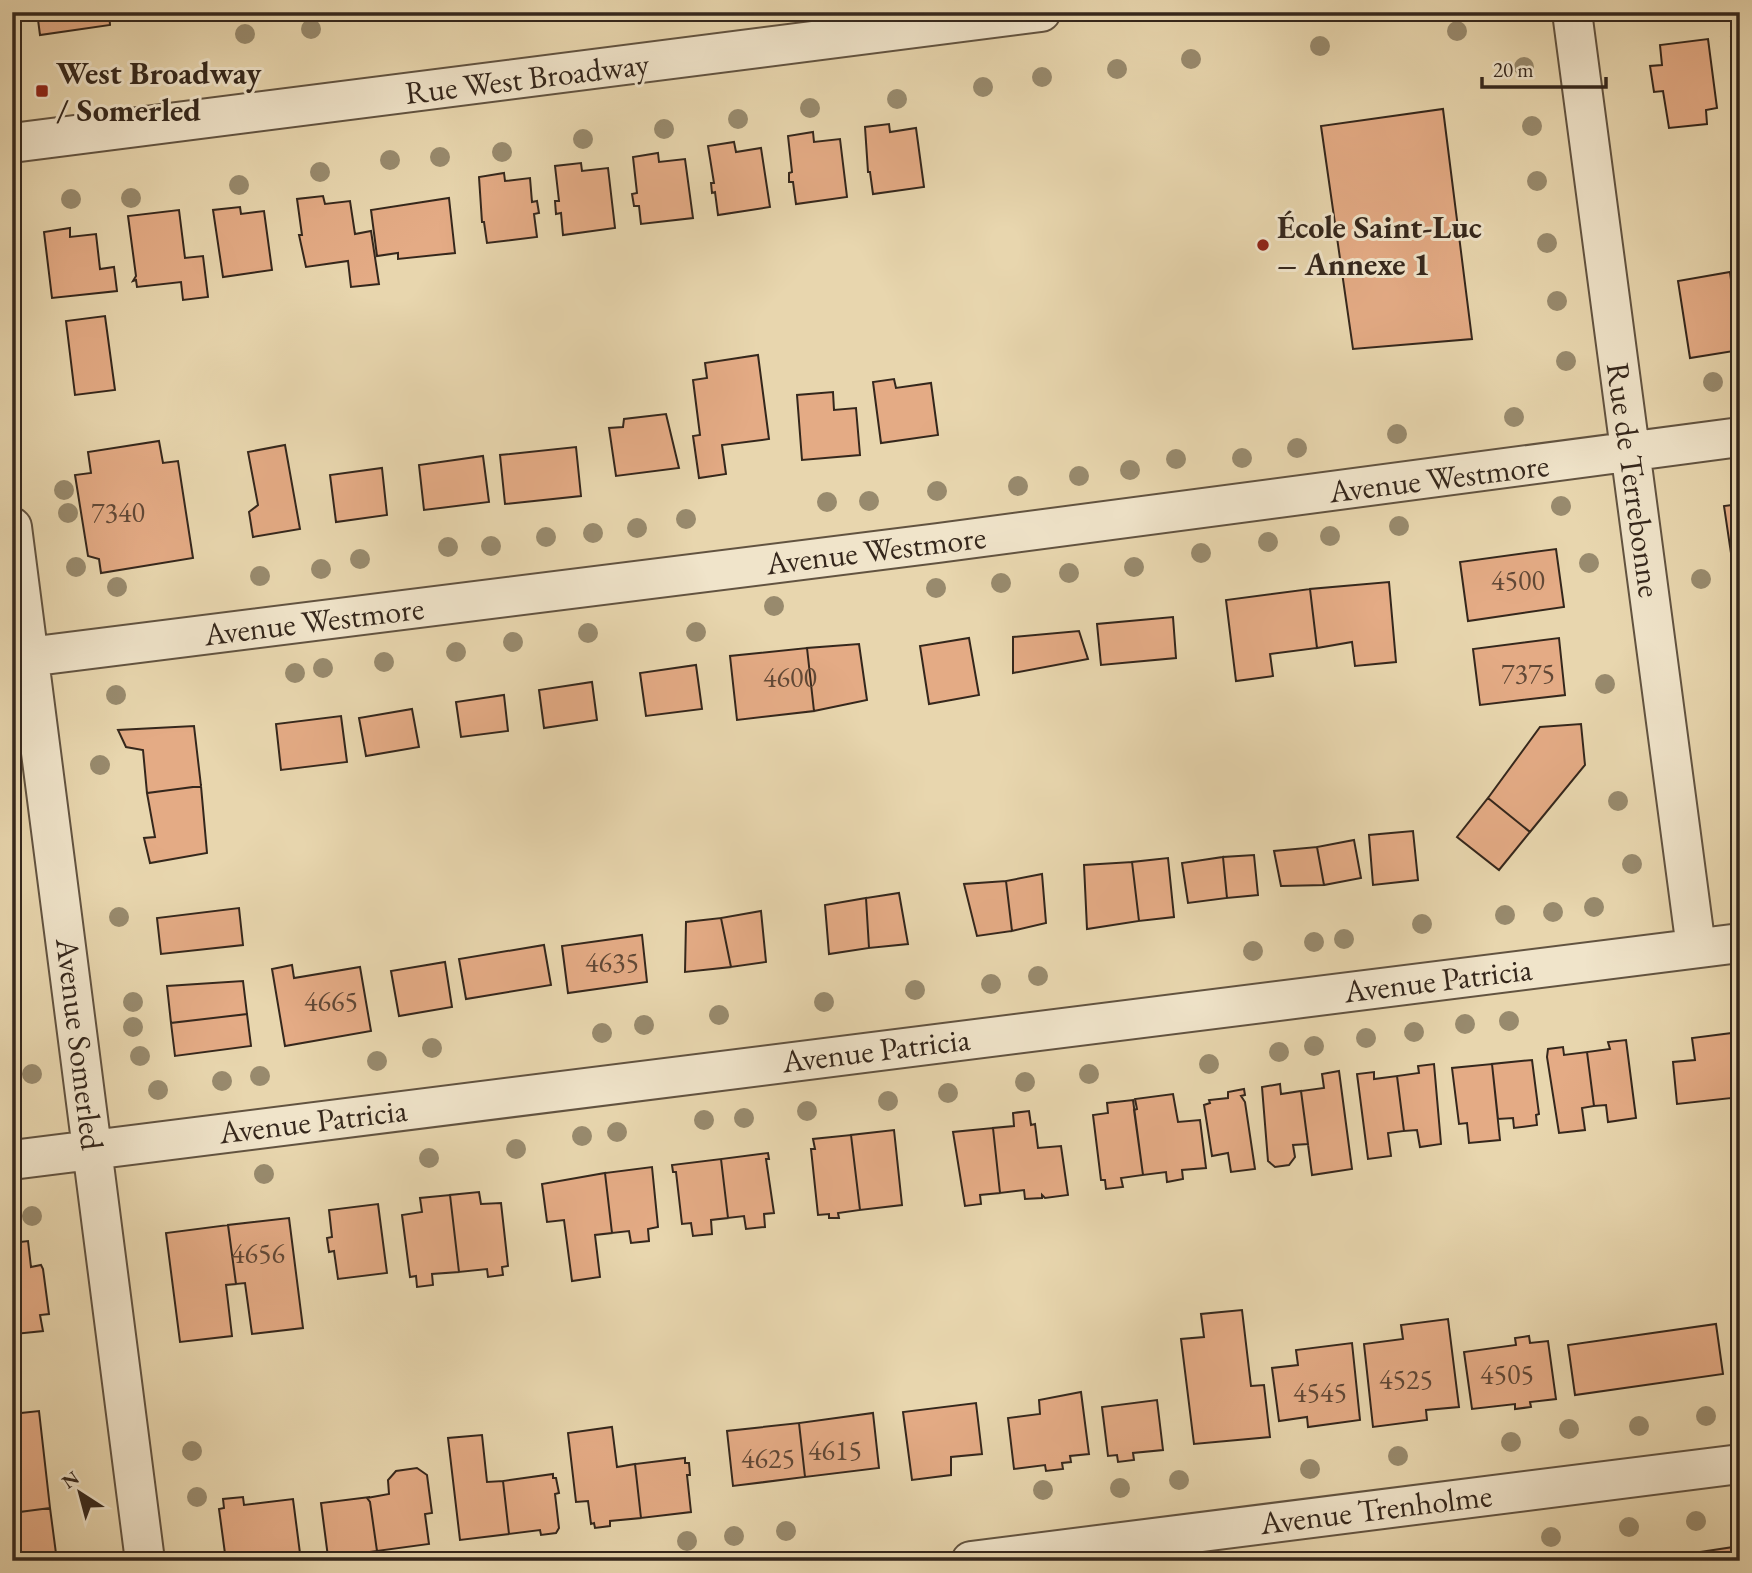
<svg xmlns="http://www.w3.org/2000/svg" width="1752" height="1573" font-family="'EB Garamond',serif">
<rect width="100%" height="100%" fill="#e8d6ae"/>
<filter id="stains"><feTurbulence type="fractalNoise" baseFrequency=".00286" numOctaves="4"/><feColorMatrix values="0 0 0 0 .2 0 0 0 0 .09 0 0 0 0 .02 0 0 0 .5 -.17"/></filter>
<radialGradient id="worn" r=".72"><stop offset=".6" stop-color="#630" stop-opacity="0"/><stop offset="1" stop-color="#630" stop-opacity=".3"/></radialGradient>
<path fill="#e4ab85" stroke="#35271c" stroke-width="2" d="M37 12H109L110 25 40 35Z
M1731 37H1740V105H1738Z
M1708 39 1717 108 1706 110 1707 124 1669 128 1663 91 1654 92 1650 66 1662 65 1660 45Z
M1443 109 1472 339 1353 349 1321 126Z
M889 124 890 132 916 128 924 187 873 194 870 172H868L865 127Z
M813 132 814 142 840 139 847 197 796 204 793 182H789V173L792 172 788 136Z
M734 142 736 152 761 148 770 207 718 215 715 192 712 193 711 183H714L708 146Z
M658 153 659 162 685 159 693 218 641 224 639 206H634L632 194 637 193 633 157Z
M581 163 582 171 608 168 615 228 563 235 561 213 556 214 555 201H559L555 166Z
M504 173 505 181 530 178 532 202 537 201 539 213 534 214 537 237 487 243 484 222H482L479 177Z
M323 196 325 204 350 201 355 234 371 231 379 284 351 287 348 261 306 267 299 235H302L297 199Z
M449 198 455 253 398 259V253L377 256 371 210Z
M240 207 241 214 264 211 272 270 223 277 213 210Z
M179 210 185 258 203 256 208 297 183 300 181 282 137 287 136 280 133 281 136 276 128 216Z
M70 228V237L96 234 100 269 114 267 117 291 52 298 44 232Z
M1730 272 1740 350 1690 358 1678 281Z
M105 316 115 390 75 395 66 321Z
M758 355 769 439 722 445 726 474 699 478 693 436 700 435 693 380 707 378 705 363Z
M894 379 896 388 931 383 938 435 881 443 873 382Z
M833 392 834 410 856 408 860 455 802 460 797 395Z
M666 414 679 468 616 476 609 428 623 427 624 419Z
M159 441 163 463 178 461 193 558 101 573 99 559 88 556 75 475 91 473 88 452Z
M285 445 300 529 253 537 249 512 258 505 248 452Z
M576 447 581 496 505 504 500 455Z
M483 456 489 502 424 510 419 465Z
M382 468 387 515 336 522 330 475Z
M1740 504V559L1732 560 1724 506Z
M1556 549 1564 607 1468 621 1460 562Z
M1740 577V629H1739L1732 578Z
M1389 582 1396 662 1355 666 1352 642 1317 648 1310 589Z
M1310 589 1317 648 1270 654 1273 676 1236 681 1226 600Z
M1173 617 1176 658 1101 665 1097 624Z
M1079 631 1088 659 1013 673V637Z
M969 638 979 695 929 704 920 646Z
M1559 638 1565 695 1480 705 1473 649Z
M859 644 867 700 814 711 807 648Z
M807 648 814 711 737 720 730 656Z
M696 665 702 709 646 716 640 673Z
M592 682 597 720 544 728 539 690Z
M504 695 508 731 461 737 456 702Z
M412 709 419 747 366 756 359 718Z
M341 716 347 762 281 770 276 724Z
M1581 724 1585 765 1530 832 1488 798 1540 727Z
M194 726 201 786 147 793 143 750 126 747 118 730Z
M201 786 207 853 150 863 144 838 155 837 147 793Z
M1488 798 1530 832 1499 870 1457 837Z
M1413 831 1418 880 1373 885 1369 835Z
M1354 840 1361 878 1324 885 1317 847Z
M1317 847 1324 885 1281 886 1274 851Z
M1254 855 1258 895 1227 898 1223 857Z
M1223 857 1227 898 1188 903 1182 863Z
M1168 858 1174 917 1139 921 1132 862Z
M1132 862 1139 921 1087 929 1084 865Z
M1042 874 1046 923 1012 931 1006 881Z
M1006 881 1012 931 977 936 964 884Z
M899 893 908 944 869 948 866 898Z
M866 898 869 948 829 954 825 905Z
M239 908 243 945 161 954 157 918Z
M761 911 766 962 731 967 721 918Z
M721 918 731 967 685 972 686 922Z
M642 935 647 982 568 993 562 946Z
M544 945 551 985 466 999 459 959Z
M445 962 452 1007 399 1016 391 971Z
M292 965 294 978 360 967 371 1031 285 1046 272 969Z
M243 981 247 1014 171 1023 167 986Z
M247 1014 251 1046 175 1056 171 1023Z
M1740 1032V1112L1733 1113 1731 1098 1677 1104 1673 1062 1695 1060 1692 1038Z
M1626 1040 1636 1118 1608 1122 1606 1105 1594 1106 1587 1052 1610 1049 1608 1042Z
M1563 1047 1564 1055 1587 1052 1594 1106 1582 1108 1585 1130 1559 1133 1547 1057 1548 1049Z
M1532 1060 1539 1114 1536 1115 1537 1125 1514 1128 1513 1118 1498 1119 1492 1064Z
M1434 1064 1441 1144 1420 1147 1417 1130 1404 1131 1397 1076 1419 1073 1418 1066Z
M1492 1064 1500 1140 1469 1143 1467 1123 1459 1124 1452 1068Z
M1339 1071 1352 1169 1312 1175 1301 1091 1324 1088 1322 1074Z
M1374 1072V1079L1397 1076 1404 1131 1388 1133 1391 1156 1368 1159 1357 1074Z
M1280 1084 1281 1094 1301 1091 1308 1144 1293 1145 1295 1157 1289 1165 1275 1167 1268 1161 1262 1087Z
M1244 1089 1245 1095 1241 1096 1245 1102 1255 1169 1231 1172 1228 1153 1212 1156 1204 1105 1210 1103 1209 1100 1228 1098V1092Z
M1173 1094 1178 1122 1200 1120 1206 1168 1182 1170 1183 1179 1167 1182 1166 1172 1143 1175 1134 1110 1137 1109 1135 1099Z
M1133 1100 1143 1175 1121 1178 1123 1187 1106 1189 1105 1180H1101L1093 1115 1108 1113 1107 1103Z
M1029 1111 1031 1125 1035 1124 1038 1148 1061 1146 1068 1195 1045 1198 1042 1195V1198L1025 1199 1024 1190 1000 1193 993 1128 1014 1126 1013 1113Z
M993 1128 1000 1193 980 1195 981 1204 965 1206 953 1132Z
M894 1130 902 1205 860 1210 851 1135Z
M851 1135 860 1210 838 1213 839 1218H829V1214L818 1215 811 1149H815L813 1139Z
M768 1153 769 1159H766L774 1213 764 1214 765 1227 746 1229 744 1216 728 1218 721 1159Z
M721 1159 728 1218 711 1220 712 1234 693 1236 691 1223 682 1224 676 1172H673L672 1165Z
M652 1167 658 1227 648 1229 649 1241 631 1243 629 1231 612 1233 605 1173Z
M605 1173 612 1233 595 1235 600 1277 572 1281 564 1220 547 1222 542 1184Z
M479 1192 481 1204 501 1203 508 1266 502 1267 503 1275 488 1277 487 1269 459 1272 450 1195Z
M450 1195 459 1272 432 1274 433 1285 417 1287 416 1276 410 1277 402 1215 422 1212 420 1198Z
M378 1204 387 1273 338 1279 334 1251 329 1252 327 1238 332 1237 329 1210Z
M289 1218 303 1328 252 1334 245 1283 236 1284 228 1225Z
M228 1225 236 1284 226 1285 232 1336 180 1342 166 1233Z
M28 1241 31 1267 41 1265 43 1269 49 1314 40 1315 43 1331 15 1334 12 1243Z
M1242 1310 1251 1386 1264 1385 1270 1437 1194 1444 1181 1339 1204 1337 1201 1314Z
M1448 1319 1459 1407 1426 1410 1427 1420 1373 1427 1364 1344 1403 1339 1401 1325Z
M1716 1324 1723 1374 1575 1395 1568 1345Z
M1529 1336 1530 1343 1548 1341 1556 1399 1530 1402 1531 1407 1515 1409V1404L1472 1409 1464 1352 1516 1345 1515 1338Z
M1352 1343 1360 1420 1308 1427 1307 1417 1279 1421 1272 1368 1298 1365 1296 1350Z
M1081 1392 1089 1454 1070 1456 1071 1462 1062 1463 1063 1469 1046 1471 1045 1465 1014 1469 1008 1418 1040 1414 1039 1400Z
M1157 1400 1163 1450 1133 1453 1134 1460 1118 1462 1117 1455 1108 1456 1102 1407Z
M976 1403 982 1454 951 1457V1475L912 1480 903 1412Z
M39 1411 50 1508 12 1513V1414Z
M873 1413 879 1468 805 1477 799 1423Z
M799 1423 805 1477 733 1486 727 1431Z
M612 1427 617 1467 635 1464 641 1518 610 1521V1526L595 1528 594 1523 591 1524 588 1501 576 1502 568 1433Z
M482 1435 487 1482 503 1481 509 1534 460 1540 448 1438Z
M685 1458V1463H689L690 1475H687L691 1512 641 1518 635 1464Z
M417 1468 427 1475 432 1513 425 1514 429 1544 377 1551 370 1502 367 1498 389 1494 388 1480 396 1471Z
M553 1474V1478H556L559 1493 555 1494 559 1528 556 1533 541 1535 540 1530 509 1534 503 1481Z
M243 1497 244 1505 293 1499 301 1561H226L219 1509 224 1508 223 1499Z
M370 1497 367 1498 370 1502 377 1551 347 1555 348 1559 331 1561 328 1557 321 1503Z
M50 1508 57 1561H12V1513Z
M1740 1546V1561H1641Z"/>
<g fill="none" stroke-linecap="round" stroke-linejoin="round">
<g stroke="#625340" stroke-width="42">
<path id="minor" d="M1572 12 1696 948
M12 143 1041 12
M12 527 145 1561
M12 659 938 543 1740 437
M12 1160 1740 943
M971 1561 1740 1464"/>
</g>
<use href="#minor" stroke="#f0e4ca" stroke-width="38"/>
</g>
<g fill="#988a6d">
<circle cx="311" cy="29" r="10"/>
<circle cx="1457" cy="31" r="10"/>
<circle cx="245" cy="34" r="10"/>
<circle cx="1320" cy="46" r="10"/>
<circle cx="1191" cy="59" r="10"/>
<circle cx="1524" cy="67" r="10"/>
<circle cx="1117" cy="69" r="10"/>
<circle cx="1042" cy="77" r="10"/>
<circle cx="983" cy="87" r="10"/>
<circle cx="897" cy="99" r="10"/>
<circle cx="810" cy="108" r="10"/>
<circle cx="738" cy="119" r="10"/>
<circle cx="1532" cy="126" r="10"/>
<circle cx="664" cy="129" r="10"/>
<circle cx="583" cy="139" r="10"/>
<circle cx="502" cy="152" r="10"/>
<circle cx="440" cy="157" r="10"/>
<circle cx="390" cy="160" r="10"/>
<circle cx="320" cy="172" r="10"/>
<circle cx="1537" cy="181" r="10"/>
<circle cx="239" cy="185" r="10"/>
<circle cx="131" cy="198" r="10"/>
<circle cx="71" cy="199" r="10"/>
<circle cx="1547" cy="243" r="10"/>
<circle cx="1557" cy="301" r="10"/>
<circle cx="1566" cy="361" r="10"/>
<circle cx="1713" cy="382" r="10"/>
<circle cx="1514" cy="417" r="10"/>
<circle cx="1397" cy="434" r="10"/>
<circle cx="1297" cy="448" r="10"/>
<circle cx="1242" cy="458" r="10"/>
<circle cx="1176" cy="459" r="10"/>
<circle cx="1130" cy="470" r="10"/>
<circle cx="1079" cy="476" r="10"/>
<circle cx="1018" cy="486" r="10"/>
<circle cx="64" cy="490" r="10"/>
<circle cx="937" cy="491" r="10"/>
<circle cx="869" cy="501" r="10"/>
<circle cx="827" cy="502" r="10"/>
<circle cx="1561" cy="506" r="10"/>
<circle cx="68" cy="513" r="10"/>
<circle cx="686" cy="519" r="10"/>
<circle cx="1399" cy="526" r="10"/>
<circle cx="637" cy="528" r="10"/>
<circle cx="593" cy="533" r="10"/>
<circle cx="1330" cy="536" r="10"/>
<circle cx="546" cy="537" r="10"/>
<circle cx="1268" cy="542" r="10"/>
<circle cx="491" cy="546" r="10"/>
<circle cx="448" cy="547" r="10"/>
<circle cx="1201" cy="553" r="10"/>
<circle cx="360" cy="559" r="10"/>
<circle cx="1589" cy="563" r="10"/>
<circle cx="76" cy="567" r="10"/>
<circle cx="1134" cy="567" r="10"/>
<circle cx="321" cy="569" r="10"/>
<circle cx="1069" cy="573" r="10"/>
<circle cx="260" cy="576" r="10"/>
<circle cx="1701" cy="579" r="10"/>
<circle cx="1001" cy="583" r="10"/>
<circle cx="117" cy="587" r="10"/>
<circle cx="936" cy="588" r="10"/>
<circle cx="774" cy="606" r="10"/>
<circle cx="696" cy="632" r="10"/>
<circle cx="588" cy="633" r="10"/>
<circle cx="513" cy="642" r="10"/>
<circle cx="456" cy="652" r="10"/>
<circle cx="384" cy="662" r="10"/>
<circle cx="323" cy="668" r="10"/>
<circle cx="295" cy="673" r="10"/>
<circle cx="1605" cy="684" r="10"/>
<circle cx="116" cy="695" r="10"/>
<circle cx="100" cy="765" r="10"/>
<circle cx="1618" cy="801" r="10"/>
<circle cx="1632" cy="864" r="10"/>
<circle cx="1594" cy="907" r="10"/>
<circle cx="1553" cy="912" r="10"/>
<circle cx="1505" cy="915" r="10"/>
<circle cx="119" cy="917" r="10"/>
<circle cx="1422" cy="924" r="10"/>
<circle cx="1344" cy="939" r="10"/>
<circle cx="1314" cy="942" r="10"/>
<circle cx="1253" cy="951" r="10"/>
<circle cx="1038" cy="976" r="10"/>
<circle cx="991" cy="984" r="10"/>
<circle cx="915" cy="990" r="10"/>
<circle cx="133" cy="1002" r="10"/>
<circle cx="824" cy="1002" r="10"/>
<circle cx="719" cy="1015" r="10"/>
<circle cx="1509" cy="1021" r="10"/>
<circle cx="1465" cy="1024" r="10"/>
<circle cx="644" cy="1025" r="10"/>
<circle cx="133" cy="1027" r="10"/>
<circle cx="1414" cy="1032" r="10"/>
<circle cx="602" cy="1033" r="10"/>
<circle cx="1366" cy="1038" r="10"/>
<circle cx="1314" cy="1046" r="10"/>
<circle cx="432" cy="1048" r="10"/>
<circle cx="1279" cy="1052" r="10"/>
<circle cx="140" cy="1056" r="10"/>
<circle cx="377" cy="1061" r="10"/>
<circle cx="1209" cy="1064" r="10"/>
<circle cx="32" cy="1074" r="10"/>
<circle cx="1089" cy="1074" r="10"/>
<circle cx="260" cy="1076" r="10"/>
<circle cx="222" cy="1081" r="10"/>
<circle cx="1025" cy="1082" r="10"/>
<circle cx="158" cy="1090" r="10"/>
<circle cx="948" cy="1093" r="10"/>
<circle cx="888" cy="1101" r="10"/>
<circle cx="807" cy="1111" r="10"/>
<circle cx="744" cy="1118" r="10"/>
<circle cx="704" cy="1120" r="10"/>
<circle cx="617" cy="1132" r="10"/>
<circle cx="582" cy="1136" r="10"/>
<circle cx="516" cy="1149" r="10"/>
<circle cx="429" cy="1158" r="10"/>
<circle cx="264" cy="1174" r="10"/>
<circle cx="32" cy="1216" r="10"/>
<circle cx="1706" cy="1416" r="10"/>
<circle cx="1639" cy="1426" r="10"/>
<circle cx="1569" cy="1429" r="10"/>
<circle cx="1511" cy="1442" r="10"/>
<circle cx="192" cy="1451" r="10"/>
<circle cx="1398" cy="1456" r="10"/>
<circle cx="1310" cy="1469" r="10"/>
<circle cx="1179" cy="1480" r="10"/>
<circle cx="1120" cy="1488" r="10"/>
<circle cx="1043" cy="1490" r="10"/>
<circle cx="197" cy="1497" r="10"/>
<circle cx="1696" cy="1521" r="10"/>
<circle cx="1629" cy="1527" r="10"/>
<circle cx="786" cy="1531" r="10"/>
<circle cx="734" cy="1536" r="10"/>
<circle cx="1551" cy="1537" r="10"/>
<circle cx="687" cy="1541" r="10"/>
</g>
<g fill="#8f2418" stroke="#f0e4ca" stroke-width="2.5">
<rect x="35" y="84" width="14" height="14" rx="3.5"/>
<circle cx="1263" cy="245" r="7"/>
</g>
<g text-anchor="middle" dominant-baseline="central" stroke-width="6" stroke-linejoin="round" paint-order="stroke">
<g font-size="28" fill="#614836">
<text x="118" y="512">7340</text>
<text x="1518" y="580">4500</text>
<text x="1528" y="673">7375</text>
<text x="790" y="677">4600</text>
<text x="612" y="962">4635</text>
<text x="331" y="1001">4665</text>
<text x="258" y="1253">4656</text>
<text x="1507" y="1374">4505</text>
<text x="1406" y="1379">4525</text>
<text x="1320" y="1392">4545</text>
<text x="835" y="1450">4615</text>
<text x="768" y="1458">4625</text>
</g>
<g font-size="32" font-weight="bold" fill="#35271c" stroke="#f0e4ca" text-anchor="start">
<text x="56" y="73">West Broadway<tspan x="56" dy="37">/ Somerled</tspan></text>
<text x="1277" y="227">École Saint-Luc<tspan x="1277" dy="37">– Annexe 1</tspan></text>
</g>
<g font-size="32" fill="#35271c" stroke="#f0e4ca">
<text transform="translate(527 78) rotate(-7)">Rue West Broadway</text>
<text transform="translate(1439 478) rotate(-7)">Avenue Westmore</text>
<text transform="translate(1634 480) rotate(82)">Rue de Terrebonne</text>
<text transform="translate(876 550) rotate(-7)">Avenue Westmore</text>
<text transform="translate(314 621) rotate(-7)">Avenue Westmore</text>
<text transform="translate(1438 980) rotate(-7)">Avenue Patricia</text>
<text transform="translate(80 1044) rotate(83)">Avenue Somerled</text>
<text transform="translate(876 1050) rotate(-7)">Avenue Patricia</text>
<text transform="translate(313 1121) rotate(-7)">Avenue Patricia</text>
<text transform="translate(1376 1509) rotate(-7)">Avenue Trenholme</text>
</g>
</g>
<rect width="1752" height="1573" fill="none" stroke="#e8d6ae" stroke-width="42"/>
<rect x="14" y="14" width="1724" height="1545" fill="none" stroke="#35271c" stroke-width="3.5"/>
<rect x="21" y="21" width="1710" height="1531" fill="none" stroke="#35271c" stroke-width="2"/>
<g transform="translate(80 1493) rotate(324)" stroke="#f0e4ca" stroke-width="5" paint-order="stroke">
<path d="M0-5L12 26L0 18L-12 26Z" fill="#35271c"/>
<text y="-10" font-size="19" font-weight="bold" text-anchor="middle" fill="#35271c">N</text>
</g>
<path d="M1482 77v10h124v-10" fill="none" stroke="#35271c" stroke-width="3.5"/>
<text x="1493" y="77" font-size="21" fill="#35271c" stroke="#f0e4ca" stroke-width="5" paint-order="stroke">20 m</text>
<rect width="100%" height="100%" filter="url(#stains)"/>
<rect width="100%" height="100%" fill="url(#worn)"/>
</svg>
